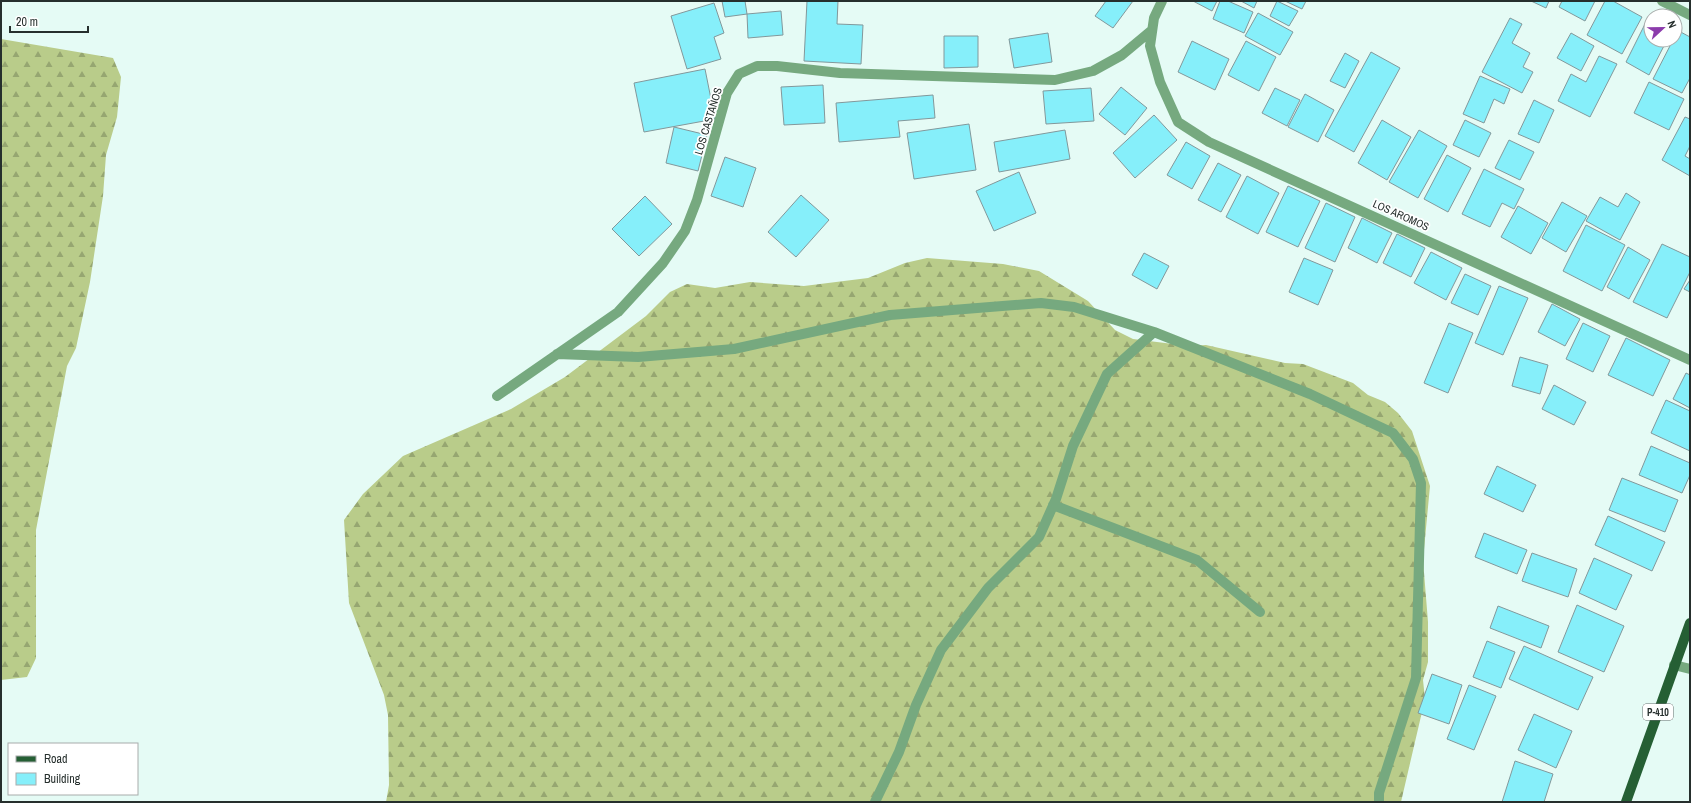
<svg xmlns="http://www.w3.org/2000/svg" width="1691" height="803" font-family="'Archivo Narrow',sans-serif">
<defs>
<pattern id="forest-firs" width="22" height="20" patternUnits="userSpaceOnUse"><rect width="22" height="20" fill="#b9cc8a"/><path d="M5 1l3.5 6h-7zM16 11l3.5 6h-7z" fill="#96a671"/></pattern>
</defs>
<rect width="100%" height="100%" fill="#e5fbf5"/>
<path fill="url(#forest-firs)" d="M1 39 113 58 121 77 117 117 106 155 103 196 90 282 76 348 67 366 36 530V658L27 677 1 680Z
M927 258 1003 264 1039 271 1088 301 1115 330 1133 339 1189 346 1206 345 1285 363 1303 364 1353 383 1368 395 1385 402 1398 413 1412 431 1430 486 1423 560 1428 622V662L1423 680 1425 699 1401 802H386L389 785 388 715 384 695 349 603 344 520 363 494 403 456 511 409 565 377 646 316 670 292 687 284 715 288 750 282 804 286 868 278 905 263Z"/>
<path fill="#86effa" stroke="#82989b" d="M722 1H745L747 14 725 17Z
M807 1H838L837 24 863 25 861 64 804 61Z
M1106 1H1133L1113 28 1095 16Z
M1193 1H1217L1212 11Z
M1220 1H1228L1253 12 1244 33 1213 19Z
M1241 1H1257L1254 8Z
M1277 1 1298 11 1289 26 1270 16Z
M1285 1H1306L1302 9Z
M1531 1H1549L1546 8Z
M1562 1H1595L1585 21 1559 7Z
M1605 1H1613L1642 17 1622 54 1587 35Z
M714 3 724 33 714 37 721 59 687 69 671 16Z
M781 11 783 35 748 38 747 14Z
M1258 13 1293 32 1280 55 1245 36Z
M1510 18 1522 24 1512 43 1530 53 1523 67 1533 72 1522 93 1482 72Z
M1647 20 1651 22V40H1667L1649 75 1626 62Z
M1677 30 1690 37V78L1682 93 1653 79 1673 40H1675Z
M1048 33 1052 62 1014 68 1009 39Z
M1571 33 1594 46 1581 71 1557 58Z
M944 36H978V67L944 68Z
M1192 41 1229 59 1215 90 1178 72Z
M1246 41 1276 57 1259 91 1228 75Z
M1371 52 1400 68 1354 152 1325 136Z
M1345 53 1359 61 1345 88 1330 81Z
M1599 56 1617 64 1590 117 1558 101 1571 74 1586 82Z
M705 69 715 119 644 132 634 83Z
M1480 76 1510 89 1504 104 1494 99 1484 123 1463 114Z
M1649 82 1684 99 1669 130 1634 113Z
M823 85 825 123 784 125 781 87Z
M1121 87 1147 108 1125 135 1099 114Z
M1091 88 1094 121 1046 124 1043 91Z
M1275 88 1300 100 1287 126 1262 113Z
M1305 94 1334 110 1318 142 1288 127Z
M933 95 935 118 898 121 900 137 839 142 836 103Z
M1534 100 1554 110 1539 143 1518 134Z
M1154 115 1177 140 1135 178 1113 153Z
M1685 117 1690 119V146L1685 156 1690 159V176L1662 160Z
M1382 120 1411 137 1387 180 1358 163Z
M1465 120 1491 133 1479 157 1453 145Z
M969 124 976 170 914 179 907 133Z
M674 127 707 135 698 171 666 163Z
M1065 130 1070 159 999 172 994 142Z
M1419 130 1447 146 1418 198 1389 182Z
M1509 140 1534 152 1520 180 1495 168Z
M1186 142 1210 156 1192 189 1167 175Z
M1447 155 1471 168 1448 212 1424 199Z
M725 157 756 168 743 207 711 196Z
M1218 163 1241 175 1221 212 1198 200Z
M1484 169 1524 189 1514 209 1502 203 1490 227 1462 214Z
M1019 172 1036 213 994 231 976 191Z
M1247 176 1279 193 1258 234 1226 217Z
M1288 186 1320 201 1298 247 1266 232Z
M1626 193 1640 202 1620 240 1586 221 1600 197 1618 207Z
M801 195 829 220 796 257 768 232Z
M645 196 672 224 639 256 612 229Z
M1562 202 1587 216 1566 252 1542 238Z
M1326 203 1355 217 1335 262 1305 248Z
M1518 206 1548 223 1531 254 1501 237Z
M1362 218 1392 233 1377 263 1348 248Z
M1586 225 1625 245 1602 291 1563 271Z
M1397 234 1425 248 1411 277 1383 263Z
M1662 244 1690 257V272L1667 318 1633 302Z
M1628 247 1650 260 1629 299 1607 287Z
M1431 252 1462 268 1446 300 1414 283Z
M1144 253 1169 266 1157 289 1132 275Z
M1304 258 1333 270 1318 305 1289 292Z
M1465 274 1491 286 1478 315 1451 303Z
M1690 280V292L1684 289Z
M1499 286 1528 298 1503 355 1475 343Z
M1552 304 1580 319 1565 346 1538 332Z
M1449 323 1473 333 1448 393 1424 383Z
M1583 323 1610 336 1593 372 1566 359Z
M1626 338 1670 360 1653 396 1608 375Z
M1520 357 1548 365 1540 394 1512 386Z
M1686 373 1690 375V408L1673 399Z
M1554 385 1586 402 1574 425 1542 409Z
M1666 400 1690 411V451L1651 433Z
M1651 446 1690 463V475L1682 493 1639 475Z
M1497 466 1536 485 1523 512 1484 494Z
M1622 478 1678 500 1665 532 1609 510Z
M1608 516 1665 542 1652 571 1595 545Z
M1484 533 1527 550 1517 574 1475 557Z
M1532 553 1577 569 1568 597 1522 581Z
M1594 558 1632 575 1616 610 1579 593Z
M1577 605 1624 626 1604 672 1558 652Z
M1498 606 1549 626 1541 648 1490 628Z
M1487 641 1515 652 1501 688 1473 677Z
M1524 646 1593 677 1578 710 1509 679Z
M1432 674 1462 685 1449 724 1418 713Z
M1469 685 1496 696 1474 750 1447 739Z
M1534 714 1572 731 1556 768 1518 750Z
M1515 761 1553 774 1544 802H1502Z"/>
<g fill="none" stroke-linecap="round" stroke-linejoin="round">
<path stroke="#76a97f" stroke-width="10" d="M1162 1 1154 18 1150 46 1160 82 1178 122 1209 142 1690 360
M1662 1 1690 15
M557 354 638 357 734 349 890 315 1041 303 1074 307 1154 332 1310 394 1393 433 1413 459 1421 483 1416 678 1379 793V802
M497 396 618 312 663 263 685 231 697 200 727 93 739 74 757 66H777L840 73 1055 80 1093 71 1122 55 1152 30
M1053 505 1197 560 1260 612
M875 802 899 752 916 705 941 650 988 588 1039 537 1056 499 1073 446 1107 374 1154 332"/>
<path stroke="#76a97f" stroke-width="10" d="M1674 665 1690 669"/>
<path stroke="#255f34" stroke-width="10" d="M1626 802 1690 623"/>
</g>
<g text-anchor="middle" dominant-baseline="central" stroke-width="3.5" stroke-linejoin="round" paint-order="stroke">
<rect fill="#fff" stroke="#676d6c" stroke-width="1" x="1643" y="704" width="30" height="16" rx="3"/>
<g font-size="10" font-weight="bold" fill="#262f2d">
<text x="1658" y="712">P-410</text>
</g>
<g font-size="11" fill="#262f2d" stroke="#fff">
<text transform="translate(708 121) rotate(-73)">LOS CASTAÑOS</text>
<text transform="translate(1401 215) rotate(24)">LOS AROMOS</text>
</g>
</g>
<rect width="1691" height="803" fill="none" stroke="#262f2d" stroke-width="4"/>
<rect x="8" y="743" width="130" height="52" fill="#ffffff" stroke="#a8acab"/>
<rect x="16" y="756" width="20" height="6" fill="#255f34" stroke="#a8acab"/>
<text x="44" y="763" font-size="12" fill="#262f2d">Road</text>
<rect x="16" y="773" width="20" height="12" fill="#86effa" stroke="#a8acab"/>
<text x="44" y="783" font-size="12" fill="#262f2d">Building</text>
<g transform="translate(1663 28) rotate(68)"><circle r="19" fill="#ffffff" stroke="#a8acab"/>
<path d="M0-3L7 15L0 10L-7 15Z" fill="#8c3cac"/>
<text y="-6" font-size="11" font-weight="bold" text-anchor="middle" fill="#262f2d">N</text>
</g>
<path d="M10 26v6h78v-6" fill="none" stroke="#262f2d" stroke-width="2"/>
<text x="16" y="26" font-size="12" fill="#262f2d" stroke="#ffffff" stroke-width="3" paint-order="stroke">20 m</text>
</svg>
